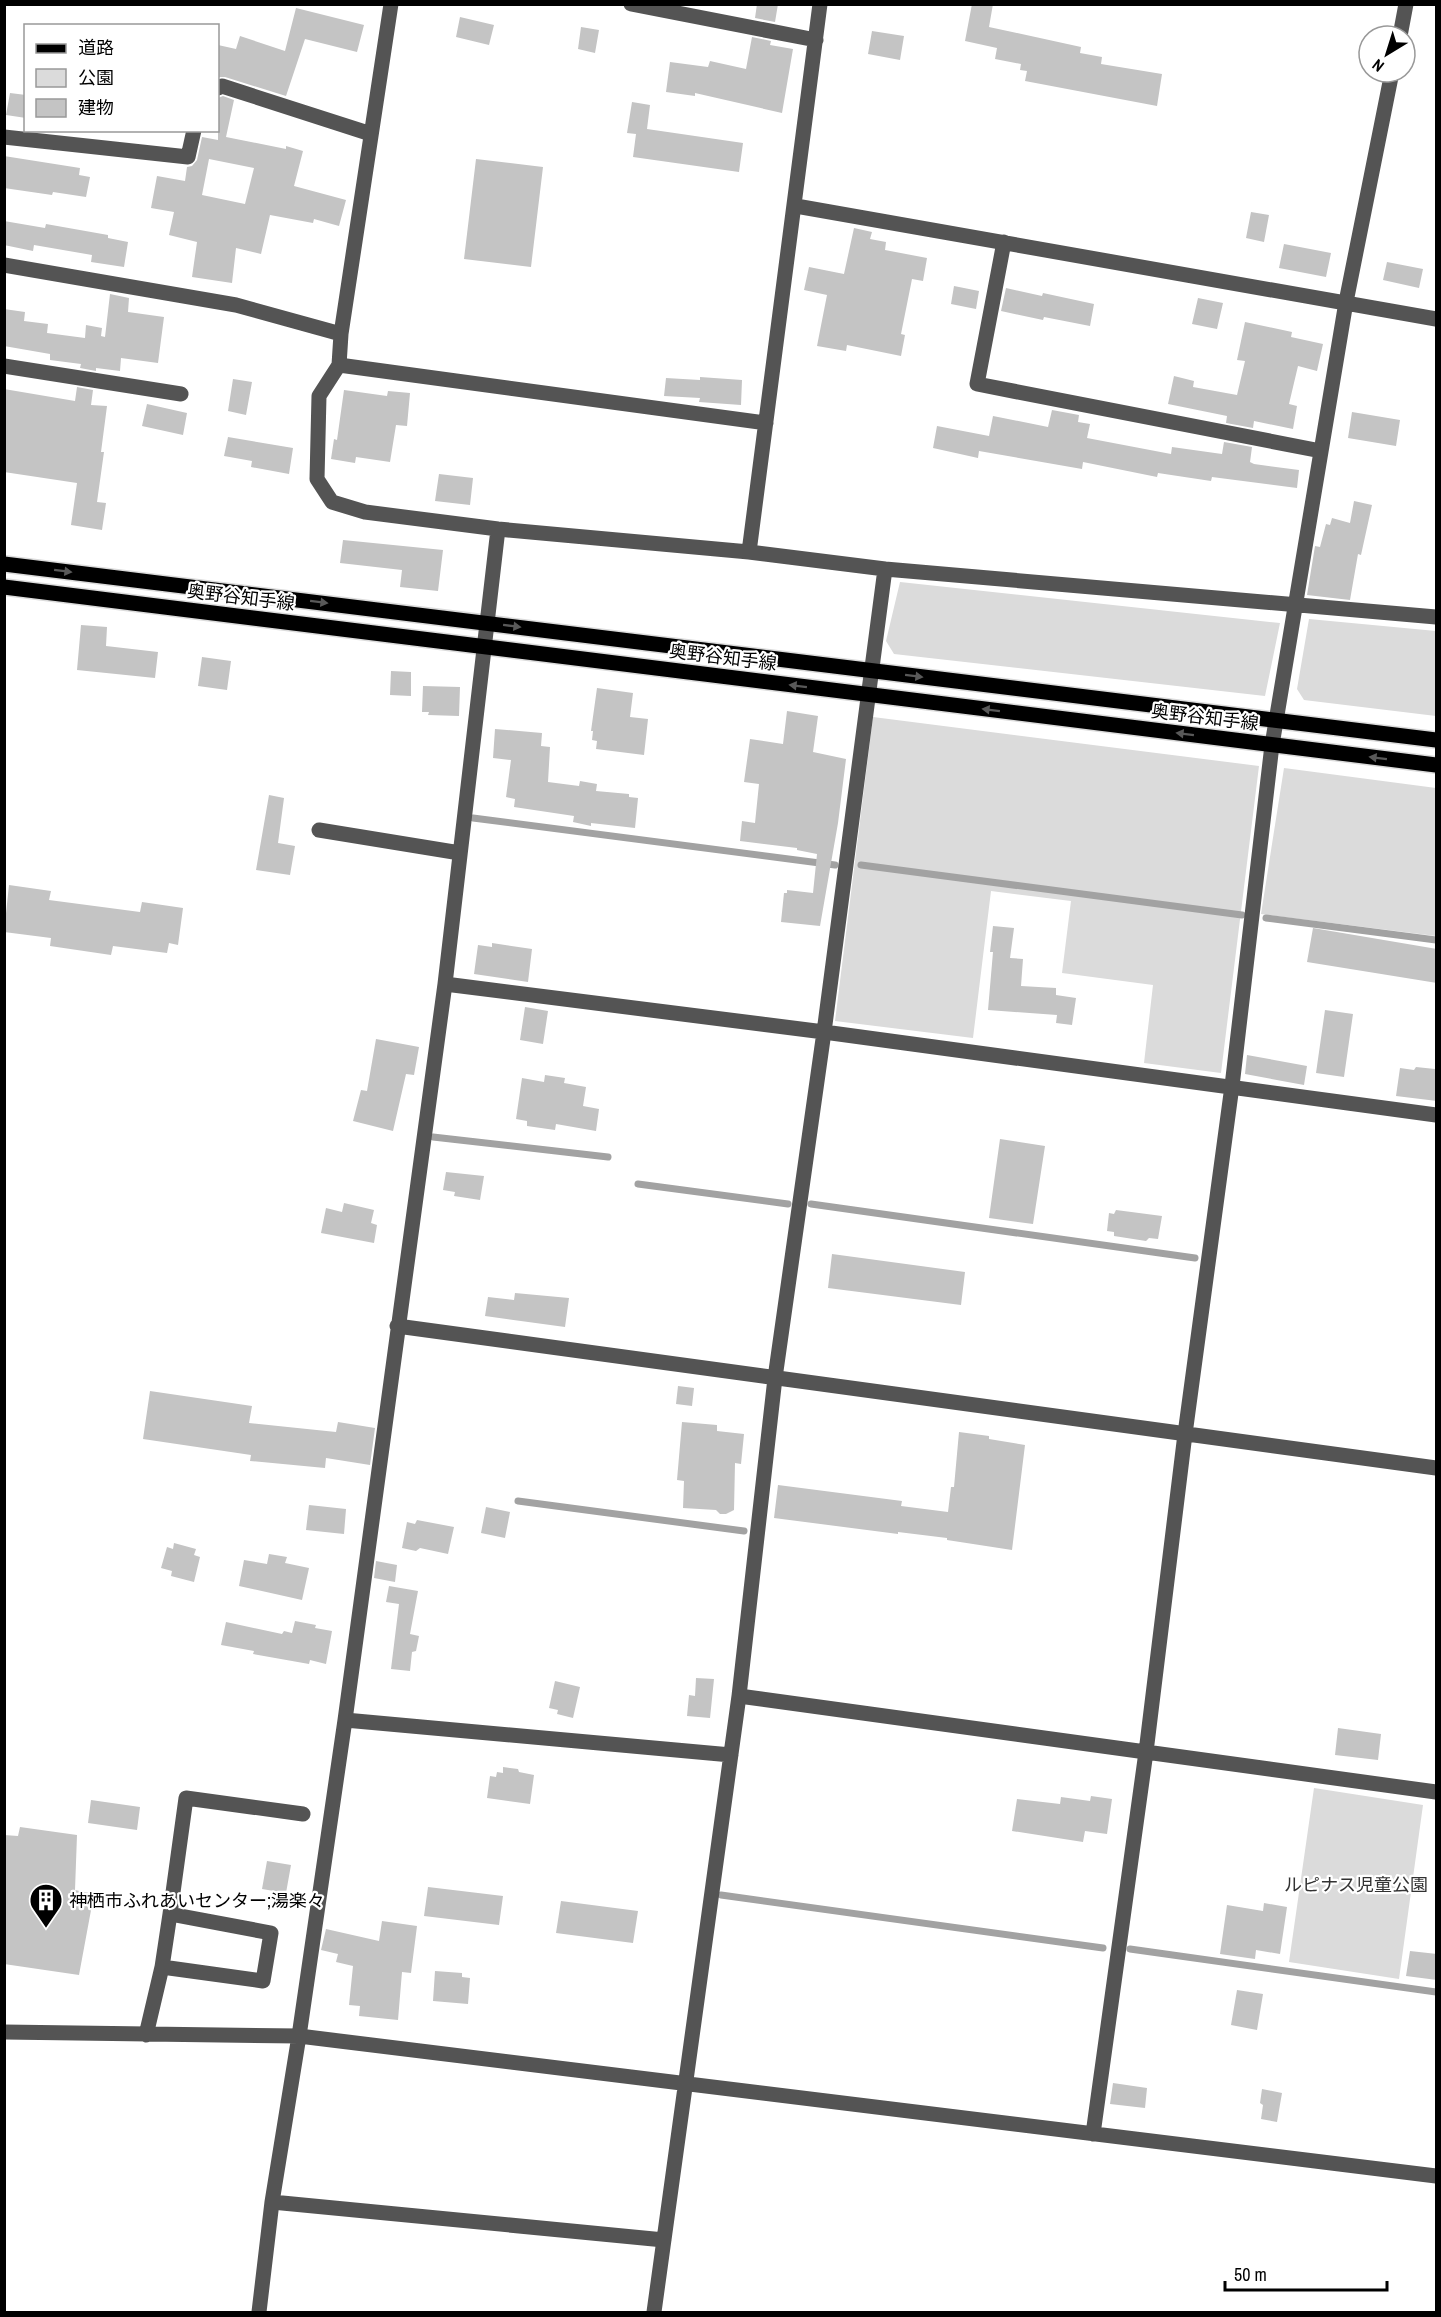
<svg xmlns="http://www.w3.org/2000/svg" width="1441" height="2317" font-family="'Archivo Narrow','Noto Sans JP',sans-serif">
<rect width="100%" height="100%" fill="#fff"/>
<path fill="#dbdbdb" d="M900 582 1280 623 1265 696 894 654 886 641Z
M1309 619 1436 631V716L1304 700 1297 689Z
M873 717 1259 766 1221 1073 1144 1063 1153 985 1062 973 1071 901 991 891 973 1038 835 1021Z
M1284 768 1436 788V936L1261 914Z
M1314 1788 1423 1805 1399 1979 1289 1962Z"/>
<g fill="none" stroke-linecap="round" stroke-linejoin="round">
<path stroke="#a2a2a2" stroke-width="7" d="M473 818 835 865
M861 865 1242 915
M1266 918 1436 940
M433 1137 608 1157
M638 1184 788 1204
M811 1204 1195 1258
M518 1501 744 1531
M721 1895 1103 1948
M1130 1949 1436 1992"/>
</g>
<path fill="#c4c4c4" fill-rule="evenodd" d="M757 4H778L775 22 755 18Z
M972 4H993L989 27 1081 47 1080 53 1102 57 1101 64 1162 74 1157 106 1025 81 1027 71 1020 70 1021 64 995 59 997 48 965 41Z
M296 8 364 25 357 52 305 39 286 96 225 77H218V45L236 49 240 36 285 51Z
M460 17 494 25 489 45 456 37Z
M581 27 599 30 595 53 578 49Z
M872 31 904 36 900 60 868 54Z
M752 37 771 41 770 45 793 49 782 113 695 93V96L666 92 670 62 708 67 710 61 746 69Z
M10 93 26 95V118L6 115Z
M223 96 234 100 226 137 286 149V146L303 151 294 186 346 200 339 226 314 219 313 223 270 215 261 254 236 248 232 283 192 277 197 242 169 235 174 212 151 208 157 176 185 181 187 167 192 166 197 160 202 137 218 140V98ZM209 159 254 168 245 204 202 195Z
M632 102 650 105 647 129 743 143 739 172 633 157 636 134 627 133Z
M4 156 80 168 79 175 90 177 86 197 53 192 52 195 4 188Z
M476 159 543 167 531 267 464 259Z
M1251 212 1269 215 1264 242 1246 238Z
M4 221 45 228 46 224 108 235V238L128 242 124 267 91 262 92 255 34 245 33 251 4 245Z
M854 228 872 232 870 239 886 242 885 250 927 258 923 281 912 279 901 334 905 335 901 356 847 345 846 351 817 346 827 295 804 290 809 267 844 274Z
M1284 244 1331 253 1326 277 1279 268Z
M1387 262 1423 269 1419 288 1383 280Z
M954 286 979 291 976 309 951 304Z
M1006 288 1042 296 1043 293 1094 304 1090 326 1044 317 1043 320 1001 311Z
M110 294 129 298 128 312 164 317 158 363 121 358 120 371 96 368V371L80 368 81 364 50 360V354L4 346V309L25 312 24 321 48 324 47 333 85 338 86 325 102 328 101 336 105 337Z
M1198 298 1223 303 1217 329 1192 324Z
M1245 322 1292 332 1291 337 1323 344 1317 371 1298 366 1289 404 1297 406 1293 429 1254 421 1253 428 1226 423 1227 416 1168 404 1174 376 1194 381 1193 387 1237 395 1245 361 1237 360Z
M700 377 742 380 741 405 699 402 700 398 664 396 666 378 700 380Z
M233 379 252 382 246 415 228 411Z
M77 387 93 390 91 405 107 406 101 452H104L97 502 106 503 102 530 71 525 77 483 4 472V389L75 401Z
M344 390 387 396 388 391 410 393 407 426 396 425 390 462 356 457 355 463 331 459 334 439 337 440Z
M147 404 187 413 183 435 142 426Z
M1052 410 1079 415 1078 422 1090 424 1087 438 1171 454 1172 447 1222 454 1224 442 1252 447 1250 462 1254 464 1299 470 1297 488 1212 477 1211 481 1158 473 1157 477 1083 462 1082 469 979 451 978 458 933 448 937 426 989 436 993 416 1048 427Z
M1352 412 1400 420 1396 446 1348 438Z
M228 437 293 448 289 474 251 467 252 461 224 456Z
M439 474 473 478 470 505 435 501Z
M1354 501 1372 505 1361 555 1358 554 1350 600 1307 595 1315 546 1320 547 1326 524 1330 525 1332 518 1350 523Z
M343 540 443 550 438 591 400 587 402 570 340 563Z
M81 625 107 627 106 646 158 652 155 678 77 670Z
M202 657 231 661 227 690 198 686Z
M391 671 411 672V696L390 695Z
M423 686 460 687 459 716 428 715 429 712H422Z
M597 688 633 693 630 717 648 719 644 755 596 749 597 741 592 740 593 731H591Z
M787 711 818 716 813 752 846 759 838 823 820 926 781 922 784 893H787V890L813 893 817 854 797 850V848L740 841 742 821 755 823 759 784 744 782 750 739 783 744Z
M495 729 542 733 541 746 550 747 548 782 579 786 580 781 597 784 596 791 629 794V797L638 798 635 828 591 823V826L573 822 574 816 514 807 515 799 506 797 511 760 493 758Z
M269 795 284 798 278 843 295 846 290 875 256 870Z
M9 885 51 891 49 900 140 912 142 902 183 908 178 945 169 943 167 953 113 946 111 955 50 946 51 938 4 932Z
M993 926 1014 928 1010 958 1023 959 1021 986 1056 988V995L1076 998 1072 1025 1056 1023 1057 1015 988 1010 993 952H990Z
M1313 928 1437 949V983L1307 962Z
M492 943 532 949 528 982 474 974 478 945 492 947Z
M525 1007 548 1011 543 1044 520 1040Z
M1325 1010 1353 1014 1344 1077 1316 1073Z
M376 1039 419 1047 414 1075 406 1074 393 1131 353 1121 361 1090 367 1091Z
M1247 1055 1307 1066 1304 1085 1245 1074Z
M1416 1067 1435 1069 1437 1101 1396 1096 1400 1068 1414 1070Z
M545 1075 565 1078 564 1083 586 1087 583 1106 599 1109 596 1131 556 1124 555 1130 527 1126V1121L516 1119 522 1078 544 1082Z
M1000 1139 1045 1146 1033 1224 989 1218Z
M446 1172 484 1176 480 1200 454 1196 455 1192 443 1190Z
M344 1203 374 1210 371 1223 377 1225 374 1243 321 1233 326 1208 342 1212Z
M1116 1210 1162 1216 1158 1239 1149 1238 1146 1241 1114 1236V1232L1107 1231 1109 1213 1114 1214Z
M832 1254 965 1272 961 1305 828 1288Z
M515 1293 569 1298 565 1327 485 1316 488 1297 514 1300Z
M678 1386 694 1388 692 1406 676 1404Z
M150 1391 252 1406 249 1423 336 1432 338 1422 375 1428 370 1465 326 1458 325 1468 250 1461 251 1455 143 1439Z
M682 1422 717 1425V1431L744 1434 741 1464 735 1463 734 1510 726 1514H720L716 1510 683 1508 684 1481 677 1480Z
M959 1432 989 1436V1439L1025 1445 1012 1550 947 1540V1538L898 1532V1534L774 1518 778 1485 902 1501 901 1506 948 1512 951 1487H954Z
M309 1505 346 1509 344 1534 306 1530Z
M486 1507 510 1512 505 1538 481 1533Z
M417 1520 454 1527 448 1554 420 1548 416 1551 402 1548 407 1522 415 1524Z
M174 1543 196 1549 194 1555 200 1557 194 1582 171 1576 172 1571 161 1568 167 1547 173 1549Z
M269 1554 287 1557 285 1563 309 1568 302 1600 239 1586 244 1560 267 1564Z
M376 1561 397 1565 395 1582 374 1578Z
M389 1586 418 1591 410 1634 419 1636 416 1651 412 1652 410 1671 391 1669 399 1604 386 1602Z
M295 1621 316 1625 315 1628 332 1631 326 1664 310 1660 309 1664 253 1654 254 1651 221 1645 226 1622 282 1634 284 1631 292 1633Z
M696 1678 714 1679 710 1718 687 1716 689 1695 695 1696Z
M555 1681 580 1687 573 1718 557 1714 558 1710 549 1708Z
M1338 1728 1381 1734 1378 1760 1335 1755Z
M503 1767 518 1769 519 1772 534 1775 530 1804 487 1798 490 1776 496 1777 497 1772 503 1773Z
M1091 1796 1112 1799 1107 1834 1085 1831 1083 1842 1012 1831 1017 1799 1060 1804 1061 1797 1090 1801Z
M91 1800 140 1807 137 1830 88 1823Z
M20 1827 77 1835 75 1890 94 1894 79 1975 4 1964V1835L18 1836Z
M267 1861 291 1865 286 1893 262 1889Z
M428 1887 503 1896 499 1925 424 1916Z
M561 1901 638 1911 633 1943 556 1933Z
M1264 1903 1287 1907 1280 1954 1256 1950 1255 1959 1220 1954 1227 1905 1263 1911Z
M382 1921 417 1926 411 1973 402 1972 398 2020 359 2016 360 2006 349 2005 353 1966 336 1962 338 1954 321 1950 326 1929 379 1941Z
M1410 1951 1437 1954V1980L1406 1976Z
M435 1971 462 1973V1977L470 1978 468 2004 433 2001Z
M1237 1990 1263 1994 1257 2030 1231 2025Z
M1113 2083 1147 2088 1145 2108 1110 2104Z
M1262 2089 1282 2093 1277 2122 1261 2119 1263 2105 1260 2103Z"/>
<g fill="none" stroke-linecap="round" stroke-linejoin="round">
<g stroke="#dbdbdb" stroke-width="18">
<path id="major" d="M4 564 1436 740
M4 587 1436 765"/>
</g>
<path stroke="#545454" stroke-width="15" d="M391 4 341 334 339 365 319 396 317 479 332 502 365 512 498 529 749 552 885 569 1436 617
M631 4 816 40
M1400 36 1406 4
M218 88 222 86 371 134
M4 137 188 157 194 130
M796 206 1436 319
M1004 242 977 384 1321 451
M4 265 236 305 341 334
M339 365 766 423
M4 366 181 394
M749 552 820 4
M319 830 460 853
M445 984 824 1032 1436 1115
M397 1326 1436 1468
M739 1696 1436 1792
M345 1720 731 1755
M162 1967 170 1914
M4 2032 299 2036 1436 2176
M146 2035 162 1967 263 1981 271 1933 170 1914 186 1798 303 1814
M1093 2134 1146 1752 1185 1434 1232 1086 1272 745 1346 302 1392 72
M272 2202 664 2240
M259 2312 272 2202 299 2036 345 1720 445 984 498 529
M654 2312 739 1696 775 1378 824 1032 885 569"/>
<use href="#major" stroke="#000" stroke-width="15"/>
</g>
<defs><path id="oneway-solid" d="M-6-.8H1V-3.2L6.5 0L1 3.2V.8H-6Z" transform="scale(1.5)"/></defs>
<g fill="#595959">
<use href="#oneway-solid" transform="translate(63 571) rotate(7)"/>
<use href="#oneway-solid" transform="translate(319 602) rotate(7)"/>
<use href="#oneway-solid" transform="translate(512 626) rotate(7)"/>
<use href="#oneway-solid" transform="translate(914 676) rotate(7)"/>
<use href="#oneway-solid" transform="translate(798 686) rotate(-173)"/>
<use href="#oneway-solid" transform="translate(991 710) rotate(-173)"/>
<use href="#oneway-solid" transform="translate(1185 734) rotate(-173)"/>
<use href="#oneway-solid" transform="translate(1378 758) rotate(-173)"/>
</g>
<defs>
<g id="building-pin" transform="scale(1.725)"><path d="M0 17L-7.5 6A9.5 9.5 0 1 1 7.5 6Z" fill="#000" stroke="#fff"/><path d="M-4-6H4V6H1V3H-1V6H-4ZM-2.5-4.3h1.7v1.8h-1.7ZM.8-4.3h1.7v1.8H.8ZM-2.5-1h1.7V.8h-1.7ZM.8-1h1.7V.8H.8Z" fill="#fff"/></g>
</defs>
<g fill-rule="evenodd">
<use href="#building-pin" x="46" y="1900"/>
</g>
<g text-anchor="middle" dominant-baseline="central" stroke-width="4.5" stroke-linejoin="round" paint-order="stroke">
<g font-size="18" fill="#000" stroke="#fff">
<text transform="translate(241 597) rotate(7)">奥野谷知手線</text>
<text transform="translate(723 657) rotate(7)">奥野谷知手線</text>
<text transform="translate(1205 717) rotate(7)">奥野谷知手線</text>
</g>
<g font-size="18" fill="#323232" stroke="#fff">
<text x="1356" y="1884">ルピナス児童公園</text>
</g>
<g font-size="18" fill="#000" stroke="#fff" text-anchor="start">
<text x="69" y="1900">神栖市ふれあいセンター;湯楽々</text>
</g>
</g>
<rect width="1441" height="2317" fill="none" stroke="#000000" stroke-width="12"/>
<rect x="24" y="24" width="195" height="108" fill="#ffffff" stroke="#999999" stroke-width="1.5"/>
<rect x="36" y="44" width="30" height="9" fill="#000000" stroke="#999999" stroke-width="1.5"/>
<text x="78" y="54" font-size="18" fill="#000000">道路</text>
<rect x="36" y="69" width="30" height="18" fill="#dbdbdb" stroke="#999999" stroke-width="1.5"/>
<text x="78" y="84" font-size="18" fill="#000000">公園</text>
<rect x="36" y="99" width="30" height="18" fill="#c4c4c4" stroke="#999999" stroke-width="1.5"/>
<text x="78" y="114" font-size="18" fill="#000000">建物</text>
<g transform="translate(1387 54) rotate(218)"><circle r="28" fill="#ffffff" stroke="#999999" stroke-width="1.5"/>
<path d="M0-4.5L10 22L0 15L-10 22Z" fill="#000000"/>
<text y="-9" font-size="16" font-weight="bold" text-anchor="middle" fill="#000000">N</text>
</g>
<path d="M1225 2281v9h162v-9" fill="none" stroke="#000000" stroke-width="3"/>
<text x="1234" y="2281" font-size="18" fill="#000000" stroke="#ffffff" stroke-width="4.5" paint-order="stroke">50 m</text>
</svg>
